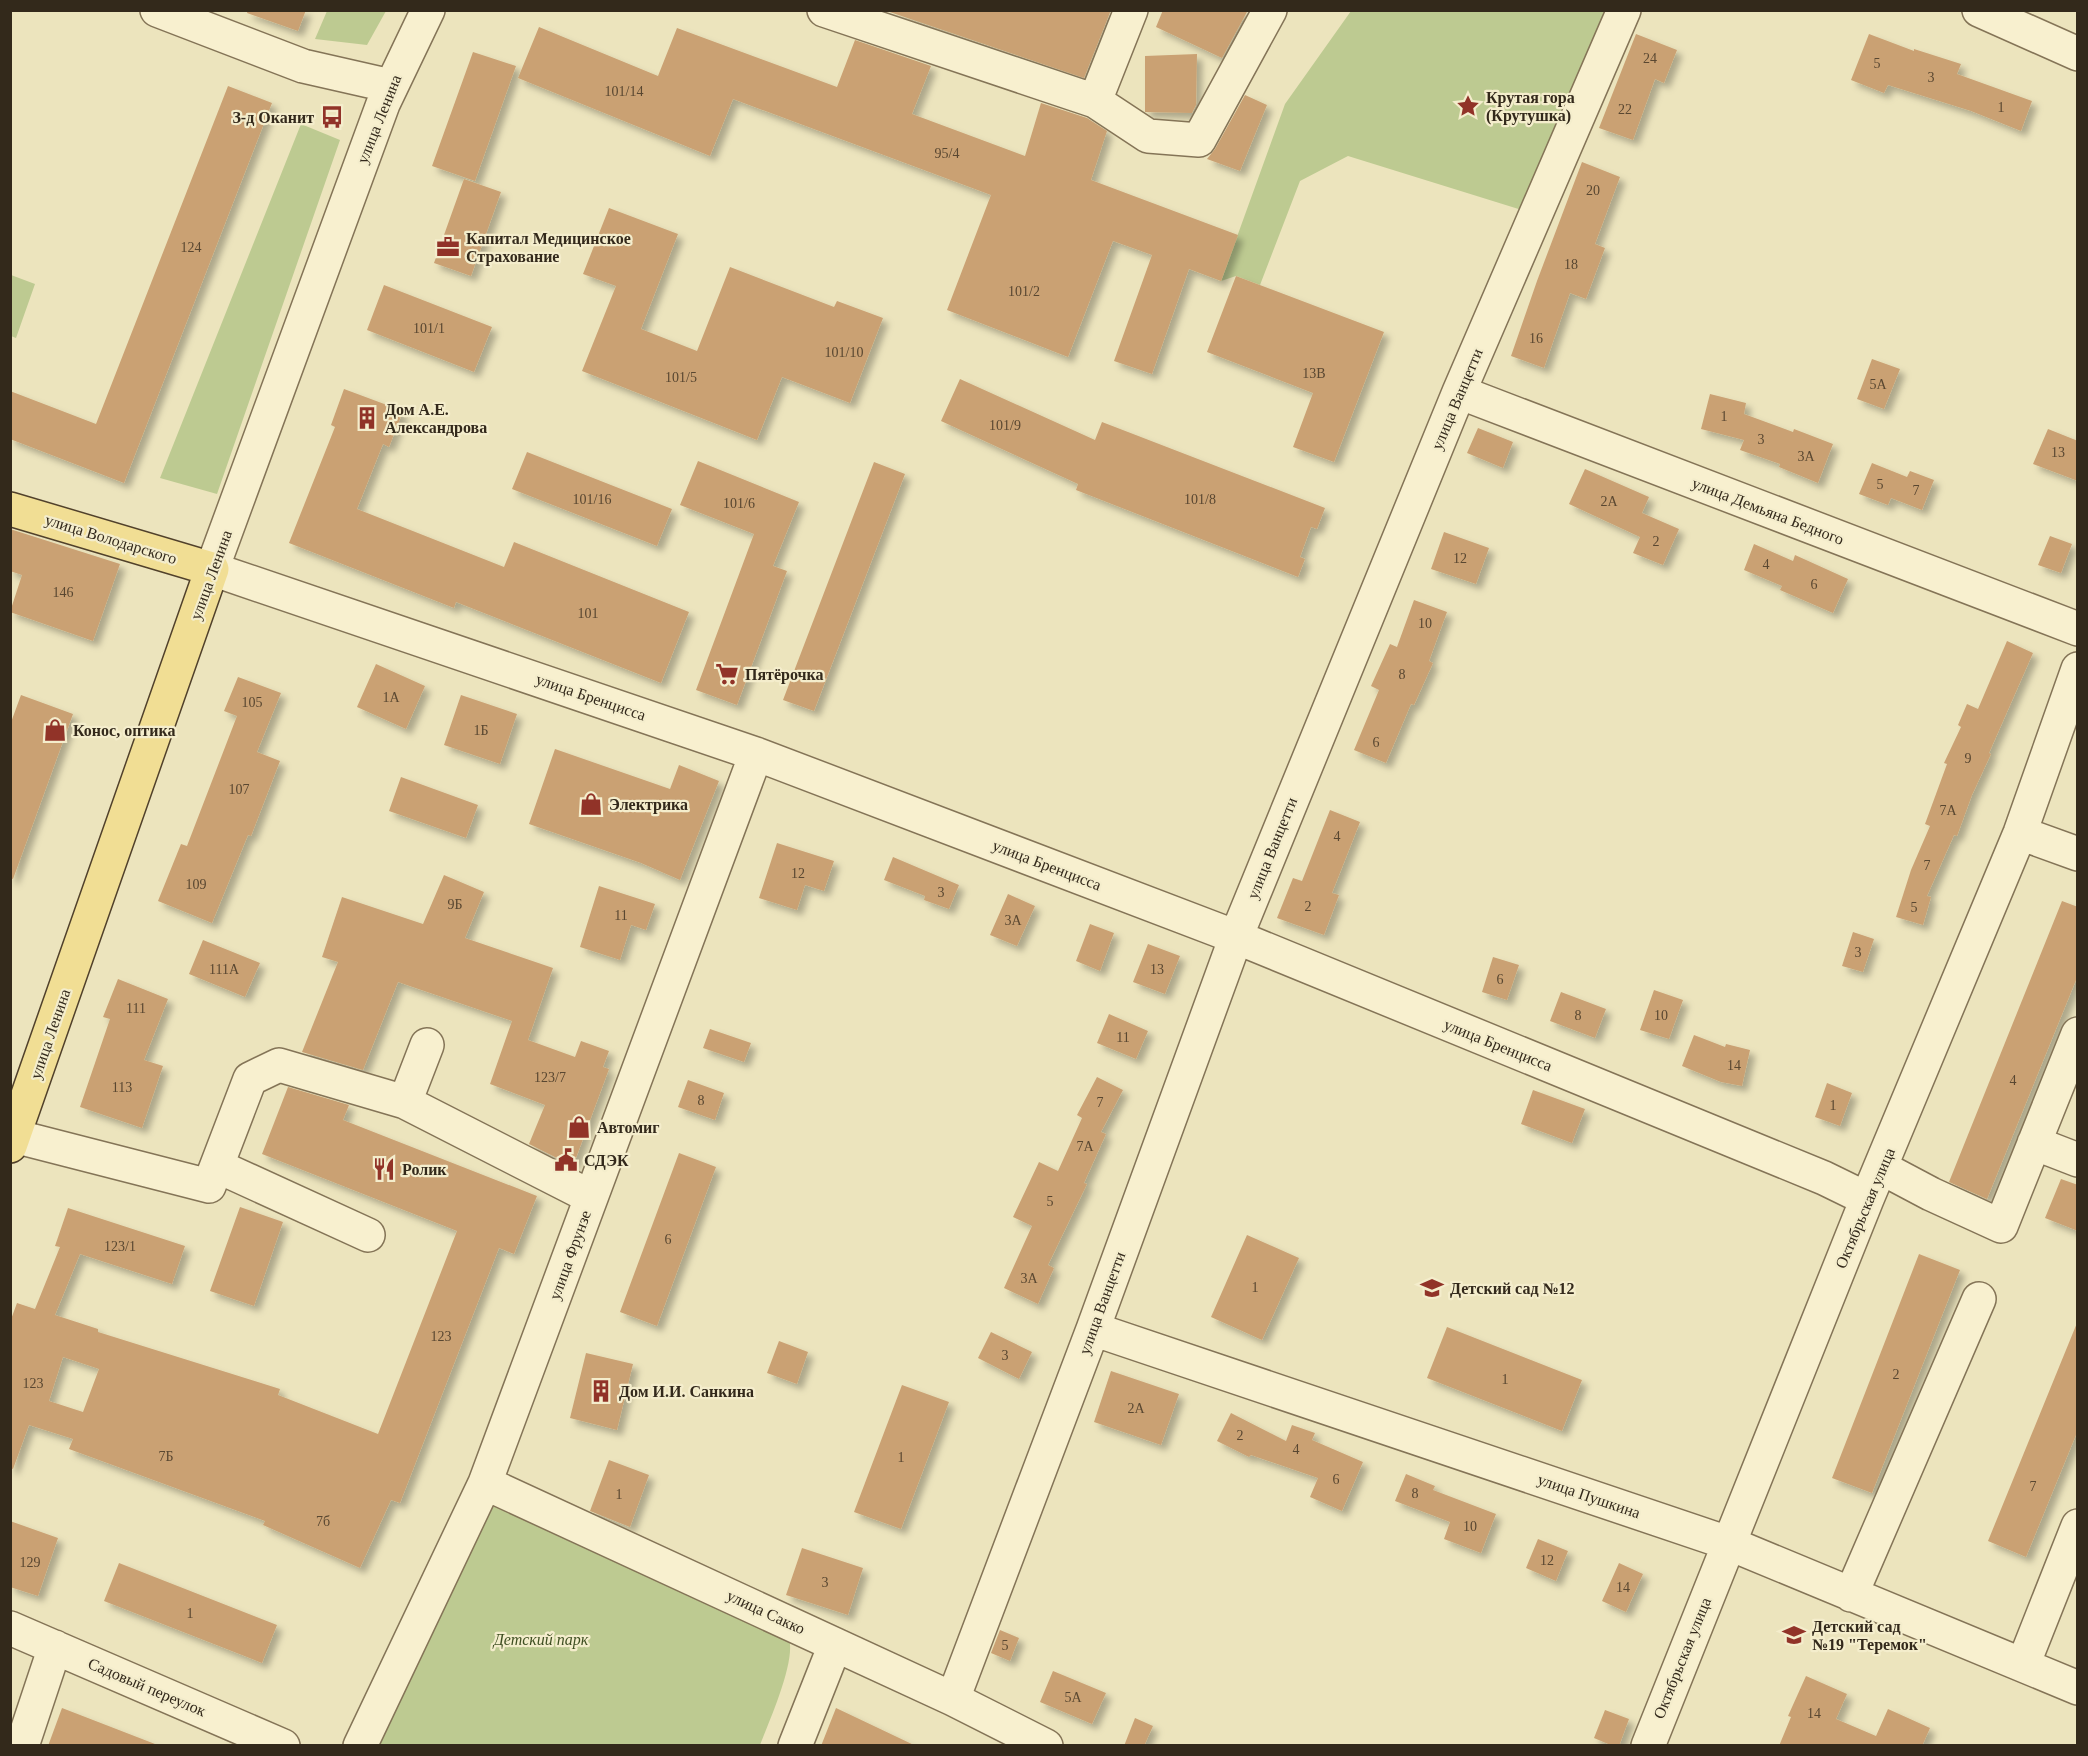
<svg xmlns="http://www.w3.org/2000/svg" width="2088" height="1756" font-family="Georgia,serif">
<defs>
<filter id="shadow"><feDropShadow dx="5.5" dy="5.5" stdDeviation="3" flood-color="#0004"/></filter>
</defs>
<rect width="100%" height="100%" fill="#ece4bd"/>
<path fill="#bdca91" d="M327 11V10L386 11 367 45 315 39Z
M1351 11H1605L1525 211 1348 156 1300 181 1260 285 1236 276 1221 281 1285 104Z
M301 124 340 140 217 494 160 478Z
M11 275 35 284 16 338 11 336Z
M496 1505 789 1639C796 1661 769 1722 760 1745L374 1746 487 1510Z"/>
<path fill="#caa173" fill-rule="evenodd" filter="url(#shadow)" d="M248 10H306L298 31 247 13Z
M884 10H1111L1084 78Z
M1163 10H1248L1222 58 1156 27Z
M539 27 658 76 677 28 837 87 855 40 931 66 912 114 1025 156 1041 103 1087 118 1107 131 1091 180 1238 235 1221 281 1189 269 1152 374 1114 361 1152 255 1113 241 1068 357 947 310 991 195 733 99 710 156 518 78Z
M1636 34 1677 50 1664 83 1655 79 1633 140 1599 128Z
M1869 34 1914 51V49L1961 64 1957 74 2032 101 2021 131 1971 111 1888 85 1884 93 1851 80Z
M473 52 516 66 475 181 432 166Z
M1197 54 1196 105 1192 113 1145 112V56Z
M228 86 272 103 124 483 10 439V391L96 424Z
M1245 95 1267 105 1240 171 1207 159 1215 149Z
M1582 162 1620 177 1595 244 1605 248 1586 299 1570 293 1544 368 1511 356 1537 281Z
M464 179 501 192 471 276 434 263Z
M609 208 678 234 641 329 697 351 730 267 834 307 837 301 883 318 850 403 782 377 757 440 582 371 616 286 583 274Z
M1236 276 1384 332 1334 462 1293 447 1313 393 1207 352Z
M384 285 492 327 474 372 367 330Z
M1872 359 1900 369 1884 409 1857 399Z
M960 379 1095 440 1102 422 1325 508 1317 529 1311 527 1300 557 1305 559 1298 577 1076 490 1078 484 941 421Z
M344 389 403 411 389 447 383 444 357 509 504 567 514 542 689 612 661 683 456 602 454 608 289 543 335 427 331 425Z
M1710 394 1746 403 1744 414 1793 432 1794 429 1833 444 1818 483 1779 467 1780 464 1740 450 1744 440 1701 429Z
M1478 428 1513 442 1503 468 1467 453Z
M2048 429 2078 441V481L2033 464Z
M527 452 672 509 657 546 512 489Z
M698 461 799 502 773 566 787 571 737 705 696 690 754 534 680 505Z
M874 462 905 474 814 711 783 700Z
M1872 463 1907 477 1910 471 1934 480 1922 510 1891 498 1888 505 1859 494Z
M1585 469 1649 497 1642 513 1679 529 1663 565 1633 553 1640 537 1569 504Z
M10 529 120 564 93 641 10 612 22 575 10 571Z
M1444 532 1489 548 1476 584 1431 569Z
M2050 536 2072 544 2061 573 2038 565Z
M1754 544 1793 561 1795 555 1848 579 1833 613 1780 590 1782 586 1744 570Z
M1414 600 1447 612 1429 661 1433 663 1414 705 1411 704 1386 763 1354 750 1379 690 1371 686 1390 644 1397 647Z
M2007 641 2033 653 1989 753 1991 754 1972 795 1957 836 1954 835 1927 896 1931 897 1923 925 1896 917 1911 870 1930 826 1925 824 1947 764 1944 763 1961 727 1958 725 1967 704 1978 709Z
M376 664 425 686 406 729 357 707Z
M238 677 281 693 257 752 280 761 251 836 248 835 212 923 158 901 181 844 187 846 237 716 224 711Z
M21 695 73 714 13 879 10 878V725Z
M461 695 517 714 500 764 444 745Z
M555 749 670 789 679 765 719 781 680 880 641 863 529 824Z
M401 777 478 805 466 838 389 811Z
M1330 810 1360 822 1332 893 1339 895 1324 935 1277 918 1293 878 1302 881Z
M777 843 834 861 824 891 805 885 797 910 759 898Z
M893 857 959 885 949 909 924 900 925 896 884 880Z
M444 875 484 892 465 938 553 968 528 1040 575 1057 581 1041 609 1051 603 1067 609 1069 573 1166 529 1144 545 1105 490 1084 512 1021 398 982 363 1070 302 1052 338 962 322 957 342 897 423 924Z
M599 886 655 904 646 930 631 925 620 960 580 947Z
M1008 894 1035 906 1017 946 990 935Z
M2062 901 2078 907V975L1987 1199 1949 1182Z
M1090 924 1114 933 1100 971 1076 961Z
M1853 932 1874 939 1863 972 1842 966Z
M203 940 260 963 245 997 189 974Z
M1148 944 1180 956 1165 994 1133 982Z
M1493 957 1519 965 1507 1000 1482 992Z
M118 979 168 999 144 1060 163 1066 142 1128 80 1107 110 1019 103 1017Z
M1654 990 1683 1000 1669 1039 1640 1030Z
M1561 992 1606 1009 1595 1038 1550 1021Z
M1109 1014 1148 1031 1136 1059 1097 1043Z
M710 1029 751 1043 744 1062 703 1048Z
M1694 1035 1725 1047 1726 1044 1750 1050 1742 1086 1721 1082 1682 1066Z
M1097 1077 1123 1090 1101 1132 1106 1134 1084 1183 1087 1184 1048 1265 1054 1268 1038 1304 1004 1288 1032 1226 1013 1217 1039 1162 1058 1171 1082 1118 1077 1115Z
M688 1080 724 1093 715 1120 678 1107Z
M1827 1083 1852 1093 1840 1126 1815 1117Z
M288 1087 349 1105 343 1120 537 1196 514 1254 499 1248 400 1503 391 1500 360 1568 263 1525 265 1521 69 1449 73 1439 29 1425 13 1469 10 1468V1322L17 1303 35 1309 60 1247 55 1246 68 1208 185 1246 172 1284 80 1254 55 1315 98 1329V1332L280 1389 278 1395 378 1434 457 1231 262 1154ZM63 1357 99 1369 83 1412 49 1401Z
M1533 1090 1585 1109 1572 1143 1521 1124Z
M679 1153 716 1167 657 1326 620 1312Z
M2061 1179 2078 1185V1231L2045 1218Z
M240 1207 283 1222 254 1306 210 1291Z
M1247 1235 1299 1258 1262 1340 1211 1317Z
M1919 1254 1960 1270 1872 1493 1832 1478Z
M2077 1323 2078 1430 2026 1557 1988 1541Z
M1447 1327 1582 1380 1562 1431 1427 1378Z
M991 1332 1032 1352 1019 1379 978 1358Z
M779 1341 808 1352 797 1384 767 1373Z
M586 1353 633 1364 617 1430 570 1418Z
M1111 1371 1179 1394 1161 1445 1094 1422Z
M902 1385 949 1402 901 1529 854 1512Z
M1231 1413 1286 1441 1292 1425 1315 1433 1312 1440 1363 1462 1342 1511 1310 1497 1318 1478 1251 1455 1249 1457 1217 1441Z
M609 1460 649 1475 630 1527 590 1511Z
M1406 1474 1435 1486 1433 1490 1496 1514 1481 1553 1444 1539 1450 1522 1395 1501Z
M10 1521 58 1538 38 1596 10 1587Z
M1538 1539 1568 1551 1556 1581 1526 1568Z
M802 1548 863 1568 848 1615 786 1595Z
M119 1563 277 1625 262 1663 104 1601Z
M1619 1563 1643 1574 1626 1612 1602 1601Z
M1000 1630 1019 1638 1010 1661 991 1653Z
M1053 1671 1106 1693 1092 1724 1040 1702Z
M1806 1676 1847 1694 1836 1719 1876 1736 1888 1709 1930 1728 1922 1746H1779L1791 1717 1788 1716Z
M62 1708 155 1744V1746H48Z
M836 1708 916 1746H821Z
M1605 1710 1629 1719 1619 1746H1613L1594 1738Z
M1135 1718 1153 1726 1144 1746H1124Z"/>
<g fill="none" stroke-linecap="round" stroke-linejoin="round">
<g stroke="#847457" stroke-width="36">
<path id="minor" d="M157 10 303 66 391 86
M428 10 383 104 212 569 756 754 1236 937 1824 1178 1867 1199
M824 10 1095 101 1131 10
M1979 10 2078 54
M1095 101 1148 136 1199 140 1270 10
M1459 392 2078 629
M2020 833 2078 854
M427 1045 405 1102 591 1197
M14 1136 209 1186 250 1079 279 1065 405 1102
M2034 1143 2078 1160
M217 1166 368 1235
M1882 1168 1931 1194 2001 1226 2078 1034
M1093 1329 1728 1543 2078 1688
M485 1483 953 1699 1046 1746
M1851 1595 1979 1299
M10 1628 283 1746
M2023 1665 2078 1526
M953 1699 1093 1329 1236 937 1459 392 1624 10
M22 1746 55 1647
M360 1746 485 1483 756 754
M795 1746 835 1645
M1648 1746 1867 1199 2020 833 2078 669"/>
</g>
<g stroke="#51412b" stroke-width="36">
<path id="major" d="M10 509 212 569 10 1146"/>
</g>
<use href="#minor" stroke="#f8f0cf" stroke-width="33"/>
<use href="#major" stroke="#f1de94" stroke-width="33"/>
</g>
<defs>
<g id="sight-bare" transform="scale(1.8)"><path d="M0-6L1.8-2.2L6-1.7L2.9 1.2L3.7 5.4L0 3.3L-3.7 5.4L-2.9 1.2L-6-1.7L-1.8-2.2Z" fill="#913328" stroke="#f4edcc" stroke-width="2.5" paint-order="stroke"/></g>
<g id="bus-bare" transform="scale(1.8)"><path d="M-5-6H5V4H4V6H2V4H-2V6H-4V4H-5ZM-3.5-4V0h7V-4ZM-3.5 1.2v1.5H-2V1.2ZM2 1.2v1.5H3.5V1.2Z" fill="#913328" stroke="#f4edcc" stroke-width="2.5" paint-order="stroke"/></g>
<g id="office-bare" transform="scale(1.8)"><path d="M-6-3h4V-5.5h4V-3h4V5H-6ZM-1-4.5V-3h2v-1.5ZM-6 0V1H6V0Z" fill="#913328" stroke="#f4edcc" stroke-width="2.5" paint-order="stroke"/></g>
<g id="building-bare" transform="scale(1.8)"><path d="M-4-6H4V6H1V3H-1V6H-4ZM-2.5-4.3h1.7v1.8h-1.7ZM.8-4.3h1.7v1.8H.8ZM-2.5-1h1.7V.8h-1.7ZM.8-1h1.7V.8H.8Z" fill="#913328" stroke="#f4edcc" stroke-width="2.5" paint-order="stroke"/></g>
<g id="supermarket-bare" transform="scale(1.8)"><path d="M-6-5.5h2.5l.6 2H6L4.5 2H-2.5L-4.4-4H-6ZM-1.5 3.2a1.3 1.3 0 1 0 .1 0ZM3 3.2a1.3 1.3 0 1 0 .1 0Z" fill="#913328" stroke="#f4edcc" stroke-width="2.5" paint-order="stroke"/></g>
<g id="shop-bare" transform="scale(1.8)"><path d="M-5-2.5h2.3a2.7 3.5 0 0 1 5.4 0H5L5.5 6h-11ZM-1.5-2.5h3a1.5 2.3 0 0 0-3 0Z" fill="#913328" stroke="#f4edcc" stroke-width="2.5" paint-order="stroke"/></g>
<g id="civic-bare" transform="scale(1.8)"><path d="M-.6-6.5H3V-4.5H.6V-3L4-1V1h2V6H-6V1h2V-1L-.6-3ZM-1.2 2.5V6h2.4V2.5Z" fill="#913328" stroke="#f4edcc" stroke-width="2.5" paint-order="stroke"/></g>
<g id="restaurant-bare" transform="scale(1.8)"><path d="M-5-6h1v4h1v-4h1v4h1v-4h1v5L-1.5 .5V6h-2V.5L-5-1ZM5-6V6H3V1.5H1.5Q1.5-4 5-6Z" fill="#913328" stroke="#f4edcc" stroke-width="2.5" paint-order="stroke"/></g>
<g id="school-bare" transform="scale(1.8)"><path d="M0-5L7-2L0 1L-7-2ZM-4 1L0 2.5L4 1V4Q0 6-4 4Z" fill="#913328" stroke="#f4edcc" stroke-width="2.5" paint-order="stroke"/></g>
</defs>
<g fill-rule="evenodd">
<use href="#sight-bare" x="1468" y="106"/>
<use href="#bus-bare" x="332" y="117"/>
<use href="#office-bare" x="448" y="247"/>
<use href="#building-bare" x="367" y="418"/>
<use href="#supermarket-bare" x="727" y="674"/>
<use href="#shop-bare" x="55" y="730"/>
<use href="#shop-bare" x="591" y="804"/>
<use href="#shop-bare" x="579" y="1127"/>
<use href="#civic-bare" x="566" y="1160"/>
<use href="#restaurant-bare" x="384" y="1169"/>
<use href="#school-bare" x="1432" y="1288"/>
<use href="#building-bare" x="601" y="1391"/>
<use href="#school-bare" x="1794" y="1635"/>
</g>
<g text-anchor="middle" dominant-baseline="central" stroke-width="4.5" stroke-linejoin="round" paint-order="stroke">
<g font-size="14" fill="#594731">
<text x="1650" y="58">24</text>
<text x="1877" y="63">5</text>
<text x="1931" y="77">3</text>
<text x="624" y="91">101/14</text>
<text x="2001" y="107">1</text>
<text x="1625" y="109">22</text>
<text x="947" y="153">95/4</text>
<text x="1593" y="190">20</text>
<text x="191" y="247">124</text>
<text x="1571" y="264">18</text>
<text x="1024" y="291">101/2</text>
<text x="429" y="328">101/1</text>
<text x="1536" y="338">16</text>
<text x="844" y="352">101/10</text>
<text x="1314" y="373">13В</text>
<text x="681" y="377">101/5</text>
<text x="1878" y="384">5А</text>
<text x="1724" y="416">1</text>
<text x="1005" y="425">101/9</text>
<text x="1761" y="439">3</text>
<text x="2058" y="452">13</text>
<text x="1806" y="456">3А</text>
<text x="1880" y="484">5</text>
<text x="1916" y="490">7</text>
<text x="592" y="499">101/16</text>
<text x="1200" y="499">101/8</text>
<text x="1609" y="501">2А</text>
<text x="739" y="503">101/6</text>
<text x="1656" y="541">2</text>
<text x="1460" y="558">12</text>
<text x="1766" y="564">4</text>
<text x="1814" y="584">6</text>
<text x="63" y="592">146</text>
<text x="588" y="613">101</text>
<text x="1425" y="623">10</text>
<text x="1402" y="674">8</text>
<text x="391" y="697">1А</text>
<text x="252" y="702">105</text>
<text x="481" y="730">1Б</text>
<text x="1376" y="742">6</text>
<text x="1968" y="758">9</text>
<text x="239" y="789">107</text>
<text x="1948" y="810">7А</text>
<text x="1337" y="836">4</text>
<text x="1927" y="865">7</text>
<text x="798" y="873">12</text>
<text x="196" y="884">109</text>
<text x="941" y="892">3</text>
<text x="455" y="904">9Б</text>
<text x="1308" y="906">2</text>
<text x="1914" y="907">5</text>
<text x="621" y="915">11</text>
<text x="1013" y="920">3А</text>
<text x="1858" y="952">3</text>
<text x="224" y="969">111А</text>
<text x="1157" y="969">13</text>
<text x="1500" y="979">6</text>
<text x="136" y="1008">111</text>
<text x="1578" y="1015">8</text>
<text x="1661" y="1015">10</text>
<text x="1123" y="1037">11</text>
<text x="1734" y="1065">14</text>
<text x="550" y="1077">123/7</text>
<text x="2013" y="1080">4</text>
<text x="122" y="1087">113</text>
<text x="701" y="1100">8</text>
<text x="1100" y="1102">7</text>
<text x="1833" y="1105">1</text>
<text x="1085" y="1146">7А</text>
<text x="1050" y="1201">5</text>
<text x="668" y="1239">6</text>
<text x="120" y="1246">123/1</text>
<text x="1029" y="1278">3А</text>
<text x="1255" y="1287">1</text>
<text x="441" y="1336">123</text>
<text x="1005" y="1355">3</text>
<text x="1896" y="1374">2</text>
<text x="1505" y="1379">1</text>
<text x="33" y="1383">123</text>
<text x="1136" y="1408">2А</text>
<text x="1240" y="1435">2</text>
<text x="1296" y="1449">4</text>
<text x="166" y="1456">7Б</text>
<text x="901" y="1457">1</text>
<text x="1336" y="1479">6</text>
<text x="2033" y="1486">7</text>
<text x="1415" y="1493">8</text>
<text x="619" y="1494">1</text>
<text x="323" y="1521">7б</text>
<text x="1470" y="1526">10</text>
<text x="1547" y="1560">12</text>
<text x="30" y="1562">129</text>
<text x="825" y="1582">3</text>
<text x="1623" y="1587">14</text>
<text x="190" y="1613">1</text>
<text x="1005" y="1645">5</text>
<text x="1073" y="1697">5А</text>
<text x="1814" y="1713">14</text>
</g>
<g font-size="16" font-weight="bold" fill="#33291b" stroke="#f4edcc" text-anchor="start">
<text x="1486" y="97">Крутая гора<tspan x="1486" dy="18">(Крутушка)</tspan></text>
<text x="314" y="117" text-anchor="end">З-д Оканит</text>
<text x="466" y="238">Капитал Медицинское<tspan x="466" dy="18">Страхование</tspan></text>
<text x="385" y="409">Дом А.Е.<tspan x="385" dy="18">Александрова</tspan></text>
<text x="745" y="674">Пятёрочка</text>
<text x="73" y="730">Конос, оптика</text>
<text x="609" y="804">Электрика</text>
<text x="597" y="1127">Автомиг</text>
<text x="584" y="1160">СДЭК</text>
<text x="402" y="1169">Ролик</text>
<text x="1450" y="1288">Детский сад №12</text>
<text x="619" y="1391">Дом И.И. Санкина</text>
<text x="1812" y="1626">Детский сад<tspan x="1812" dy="18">№19 "Теремок"</tspan></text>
</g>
<g font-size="16" fill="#33291b" stroke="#f4edcc">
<text transform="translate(379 119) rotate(-68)">улица Ленина</text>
<text transform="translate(1457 399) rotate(-67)">улица Ванцетти</text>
<text transform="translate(1768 511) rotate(21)">улица Демьяна Бедного</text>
<text transform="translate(111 539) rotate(17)">улица Володарского</text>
<text transform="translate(211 575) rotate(-70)">улица Ленина</text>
<text transform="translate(591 697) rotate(19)">улица Бренцисса</text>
<text transform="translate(1272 848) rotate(-68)">улица Ванцетти</text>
<text transform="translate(1047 865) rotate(21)">улица Бренцисса</text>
<text transform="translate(50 1034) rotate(-71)">улица Ленина</text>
<text transform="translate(1498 1045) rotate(22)">улица Бренцисса</text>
<text transform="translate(1865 1208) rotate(-67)">Октябрьская улица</text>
<text transform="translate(570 1255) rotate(-70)">улица Фрунзе</text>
<text transform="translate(1102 1303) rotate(-70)">улица Ванцетти</text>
<text transform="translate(1589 1496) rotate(19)">улица Пушкина</text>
<text transform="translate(766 1612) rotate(25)">улица Сакко</text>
<text transform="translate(1682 1658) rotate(-68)">Октябрьская улица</text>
<text transform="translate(147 1687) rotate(23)">Садовый переулок</text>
</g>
<g font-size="16" font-style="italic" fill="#3f4f22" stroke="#f4edcc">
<text x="541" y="1639">Детский парк</text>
</g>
</g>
<rect width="2088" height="1756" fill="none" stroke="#33291b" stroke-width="24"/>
</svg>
